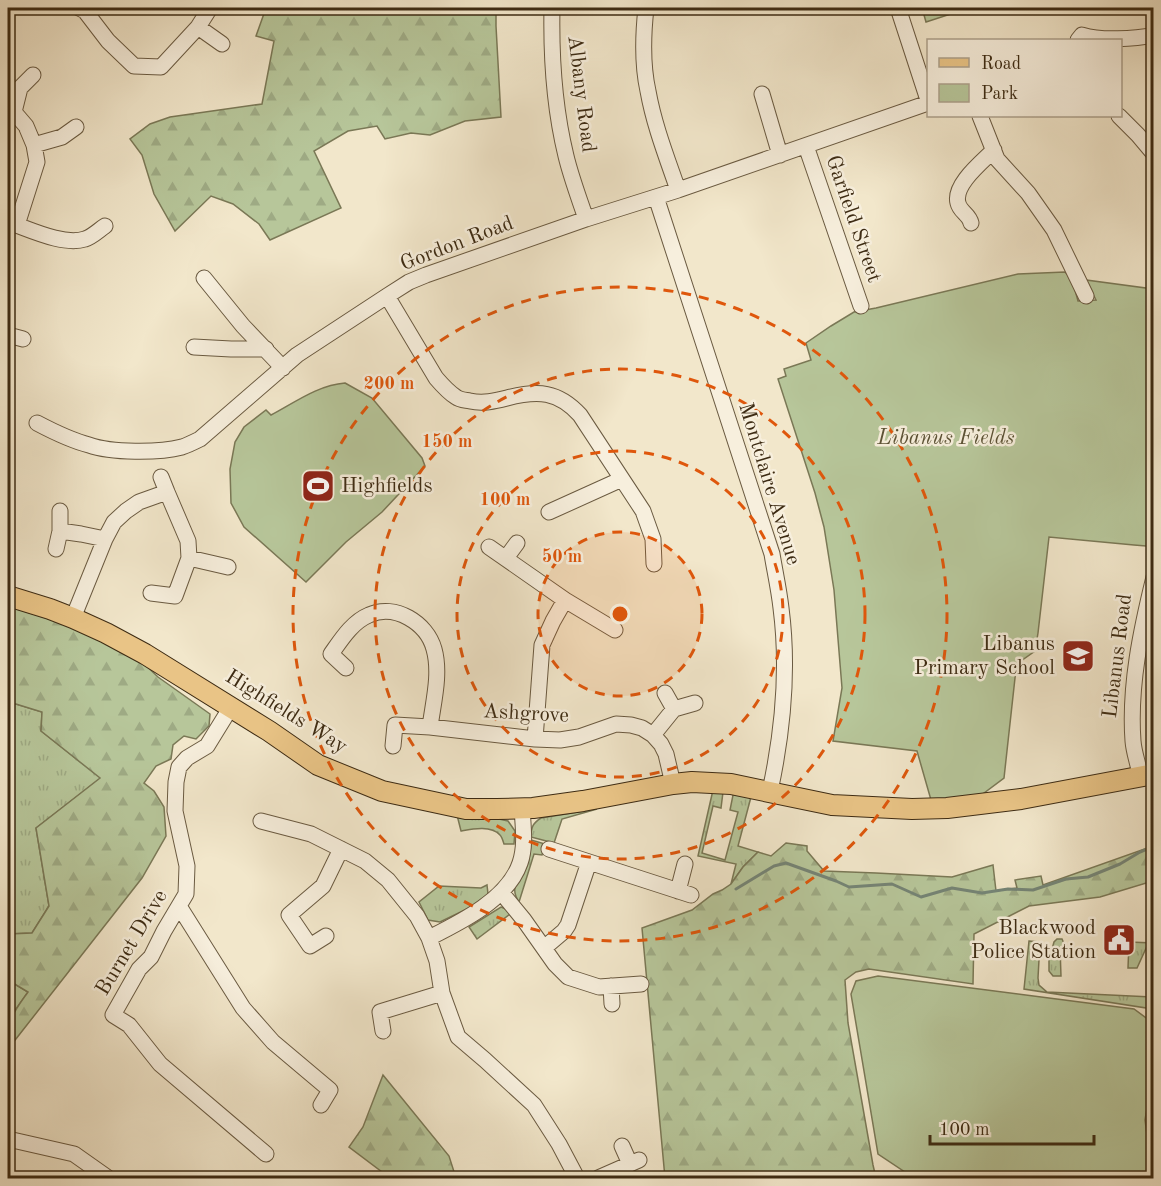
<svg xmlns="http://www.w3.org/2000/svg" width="1161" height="1186" font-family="'Old Standard TT',serif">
<defs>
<pattern id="grass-tufts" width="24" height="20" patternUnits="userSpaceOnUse" patternTransform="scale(1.5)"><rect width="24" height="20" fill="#b7c69a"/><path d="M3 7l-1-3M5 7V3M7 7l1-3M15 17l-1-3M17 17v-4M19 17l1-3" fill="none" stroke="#9eaa84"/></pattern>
<pattern id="forest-firs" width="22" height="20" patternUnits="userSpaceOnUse" patternTransform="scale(1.5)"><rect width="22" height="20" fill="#b7c69a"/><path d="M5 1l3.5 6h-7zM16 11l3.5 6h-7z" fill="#9eaa84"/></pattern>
</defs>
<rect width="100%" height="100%" fill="#f2e7cb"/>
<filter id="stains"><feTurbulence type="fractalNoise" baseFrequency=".00333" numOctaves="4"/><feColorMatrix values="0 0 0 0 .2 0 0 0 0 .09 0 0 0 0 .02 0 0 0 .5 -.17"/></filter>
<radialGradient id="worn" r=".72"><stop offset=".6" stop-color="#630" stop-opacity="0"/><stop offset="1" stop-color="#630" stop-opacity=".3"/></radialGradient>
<path fill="url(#grass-tufts)" stroke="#7a7856" stroke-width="1.5" d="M922 8H955L954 13 926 22Z
M8 704H16L42 712 41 731 101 778 36 828 49 906 32 933 8 934Z
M713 790 723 792 721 808 713 806 702 853 725 860 738 812 730 810 733 795 735 793 751 797 738 846 758 852 743 867 731 884 736 864 698 856Z
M597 809 562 819 554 843 531 837C531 827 533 823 541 818Z
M457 815 499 819 508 821 515 831 514 844H504C503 841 502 837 500 835 491 825 472 829 461 831Z
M531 840 545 844 542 855 534 854 519 902C508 885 521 881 527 866 530 857 531 849 531 840Z
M487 885 488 894 471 907 440 922 428 920 419 902 439 886 481 888Z
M501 907 506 909 510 914 477 939 469 927Z
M1057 939H1062L1065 946 1060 947 1061 976H1053L1049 971V953H1051L1054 942Z
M1029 941 1040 942 1038 978 1039 985 1047 992 1152 997 1153 995V1009L1024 989Z
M1129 942 1153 943V946L1148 944 1137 968H1128Z
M8 980 28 992 13 1013 8 1026Z"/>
<path fill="url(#forest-firs)" stroke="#7a7856" stroke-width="1.5" d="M266 8H496V26L501 117 465 121 430 135 411 133 385 139 377 126 348 131 314 151 341 208 270 240 259 224 233 204 211 196 175 231 154 194 142 155 130 139 150 124 170 117 262 104 274 41 256 36Z
M8 606 84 630 140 660 158 677 210 714 209 726 196 739 184 736 173 745 171 759 156 766 144 783 154 791 164 807 166 836 142 878 12 1044 8 1039C8 1018 16 1009 28 992L8 980V934L32 933 49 906 36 828 100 778 41 731 42 712 16 704H8Z
M786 843 807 846V851L824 871 876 873 952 877 993 865 996 891 1017 888 1015 880 1041 876 1043 885 1153 846V881L1100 897 1029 906 974 934 973 984 869 969 856 972 845 980 848 1023 873 1165 876 1178H665L642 928 692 910 713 894 722 890 731 884 743 867 758 852 771 856Z
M383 1075 449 1156 456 1178H385L382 1172 349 1147 363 1127Z
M1148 1103 1153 1104V1162L1151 1161 1145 1120Z"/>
<path fill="#b7c69a" stroke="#7a7856" stroke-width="1.5" d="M1065 272 1072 279 1078 301 1096 300 1086 280 1153 289V333L1151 388H1153L1154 440 1150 490 1153 491V540L1146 546 1134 545 1049 537 1038 633 1035 651 1021 661 1016 669 1004 778 980 796 931 800 917 751 833 741 842 688 834 590 824 527 815 493 778 379 786 376 784 369 811 360 806 343 831 326 854 312 876 308 1018 274Z
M345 383 372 398 422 458 425 466 382 512 346 542 306 582 244 527 231 503 230 469 235 442 244 427 266 410 271 415C294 403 318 385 345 383Z
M878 976 1134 1009 1153 1023V1073L1145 1120 1153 1178H914L878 1154 851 994 856 981Z"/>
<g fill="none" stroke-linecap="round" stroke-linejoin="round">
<path stroke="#758475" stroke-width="3" d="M736 889 774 866 786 863 836 881 849 887 892 884 921 897 952 888 982 893 1008 889 1033 890 1066 879 1088 877 1120 864 1140 852 1154 846"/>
<g stroke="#6a5a41" stroke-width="17">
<path id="minor" d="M79 8 85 11 108 41 134 66 161 67 198 27 210 8
M552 8C551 57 554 107 566 156 571 177 579 198 586 219
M646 8C643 35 642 64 648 91 654 125 667 158 678 190
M898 8 928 100
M198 27 222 44
M1078 40 1082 35C1100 41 1135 39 1154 35
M762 94 780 155
M14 112 20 88 33 75
M8 115 14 112 26 126 34 145 37 162 17 225
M980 116 997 159 1028 193 1054 230 1086 296
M1119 116 1138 135 1154 154
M34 145 62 137 76 127
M806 146 861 306
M656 197 772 554C775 572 779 590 781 608 789 670 783 731 770 791
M8 222C29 229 63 246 85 239 92 237 99 230 105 226
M971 223C969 214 960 212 958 203 953 185 982 162 994 150
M204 278 243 326 283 368
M387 296 436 378C442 385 448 392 456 397 460 400 465 400 470 401 483 404 495 401 507 398 538 390 558 391 580 415L643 511 653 539 654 564
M8 335 23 339
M194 347 231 349H266
M37 423C54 432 70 440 89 445 111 453 159 453 182 447 188 445 194 442 200 439L297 355 387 296 409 282 426 275 586 219 678 190 928 103
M161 477 167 492
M549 512 622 479
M60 531V511
M489 547 565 600 615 630
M56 549 60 531 81 534 105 539
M189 558 228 567
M506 558 517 543
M73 618 105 539 114 522 126 511 139 502 167 492 188 541 189 558 175 596 151 593
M346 668 331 654C341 640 352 622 369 615 395 603 427 623 434 649 441 674 433 703 430 727
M665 693 674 709
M231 707 207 746 187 758 179 767 176 782 175 811 187 866 186 894 164 931 151 957 139 969 113 1015 129 1025 160 1064 266 1154
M653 735 674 709 695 703
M535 739 542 645 553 621 565 600
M393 746 395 725 430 727 535 739 560 740 579 737 616 724 631 725 642 728 653 735 661 744 666 754 673 784
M1140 777C1139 765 1134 754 1133 741 1129 686 1141 630 1154 577
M261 821 311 834 365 861 388 880 417 916 429 938 437 961 442 993 458 1037 485 1060 534 1105 559 1144 577 1178
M549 849 589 862
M678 891 685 864
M501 892 524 920 555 964 568 977 599 987 641 984
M179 906 243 1008 273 1042 330 1090 321 1105
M326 936 310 946 289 915 323 886 341 849
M429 938C461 922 508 899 520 863 526 846 523 826 522 808
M544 948 564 931 568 925 589 862 691 895
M611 986 612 1004
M383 1031 380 1012 442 993
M8 1139 74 1154 108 1178
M622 1146 630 1164
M598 1178 639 1160"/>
</g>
<g stroke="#3d2b13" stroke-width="22">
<path id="major" d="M8 596 50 609 73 618 106 633 145 654 269 731 318 765 382 791 466 809H497L533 808 583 801 673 784 692 782 731 784 832 805 912 809 947 808 1021 799 1154 774"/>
</g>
<use href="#minor" stroke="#f7efdd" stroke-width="15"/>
<use href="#major" stroke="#e9c486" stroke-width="20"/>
</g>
<circle cx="620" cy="614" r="82" fill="#df570c" fill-opacity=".12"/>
<g fill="none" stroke="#df570c" stroke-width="3" stroke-dasharray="10 8">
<circle cx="620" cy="614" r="82"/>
<circle cx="620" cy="614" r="163"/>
<circle cx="620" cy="614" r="245"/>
<circle cx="620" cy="614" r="327"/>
</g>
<defs>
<g id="stadium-square" transform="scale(1.725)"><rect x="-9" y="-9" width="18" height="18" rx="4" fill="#8f2418" stroke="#f7efdd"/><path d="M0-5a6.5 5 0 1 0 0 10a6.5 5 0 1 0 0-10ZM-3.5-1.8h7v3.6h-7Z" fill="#fff"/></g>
<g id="school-square" transform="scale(1.725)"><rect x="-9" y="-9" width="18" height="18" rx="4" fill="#8f2418" stroke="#f7efdd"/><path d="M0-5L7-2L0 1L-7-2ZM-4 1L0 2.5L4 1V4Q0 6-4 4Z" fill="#fff"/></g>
<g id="civic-square" transform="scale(1.725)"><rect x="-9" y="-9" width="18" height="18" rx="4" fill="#8f2418" stroke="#f7efdd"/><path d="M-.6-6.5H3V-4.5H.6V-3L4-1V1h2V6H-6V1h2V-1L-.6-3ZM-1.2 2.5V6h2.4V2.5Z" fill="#fff"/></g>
</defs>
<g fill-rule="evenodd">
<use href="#stadium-square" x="318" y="486"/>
<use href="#school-square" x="1078" y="656"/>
<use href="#civic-square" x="1119" y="940"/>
</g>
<g text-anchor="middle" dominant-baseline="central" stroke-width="5" stroke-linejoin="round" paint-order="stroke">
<g font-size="21" fill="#3d2b13" stroke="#f7efdd">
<text transform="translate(581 94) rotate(83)">Albany Road</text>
<text transform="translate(853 219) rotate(71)">Garfield Street</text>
<text transform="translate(457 244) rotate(-21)">Gordon Road</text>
<text transform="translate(769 484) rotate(73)">Montclaire Avenue</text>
<text transform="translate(1118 656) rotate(-83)">Libanus Road</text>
<text transform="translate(286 712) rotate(32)">Highfields Way</text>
<text transform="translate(526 714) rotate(3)">Ashgrove</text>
<text transform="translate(132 943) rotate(-59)">Burnet Drive</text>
</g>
<g font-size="21" font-style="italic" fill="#5c5235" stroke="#f7efdd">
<text x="946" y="438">Libanus Fields</text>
</g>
<g font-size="21" fill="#3d2b13" stroke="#f7efdd" text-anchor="end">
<text x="341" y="486" text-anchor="start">Highfields</text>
<text x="1055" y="644">Libanus<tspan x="1055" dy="24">Primary School</tspan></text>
<text x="1096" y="928">Blackwood<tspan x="1096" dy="24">Police Station</tspan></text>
</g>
</g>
<circle cx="620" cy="614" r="9" fill="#df570c" stroke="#f7efdd" stroke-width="3"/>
<g font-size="18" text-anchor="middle" font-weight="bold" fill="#df570c" stroke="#f7efdd" stroke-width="5" stroke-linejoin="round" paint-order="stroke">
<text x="389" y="389">200 m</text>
<text x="447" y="447">150 m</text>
<text x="505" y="505">100 m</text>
<text x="562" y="562">50 m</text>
</g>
<rect width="1161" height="1186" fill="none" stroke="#f2e7cb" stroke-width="30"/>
<rect x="9" y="9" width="1143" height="1168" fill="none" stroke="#3d2b13" stroke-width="3"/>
<rect x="15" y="15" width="1131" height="1156" fill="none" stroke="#3d2b13" stroke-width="1.5"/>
<rect x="927" y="39" width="195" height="78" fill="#f7efdd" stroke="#ada18c" stroke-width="1.5"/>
<rect x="939" y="58" width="30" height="9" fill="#e9c486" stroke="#ada18c" stroke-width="1.5"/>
<text x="981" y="69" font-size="18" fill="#3d2b13">Road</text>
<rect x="939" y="84" width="30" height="18" fill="#b7c69a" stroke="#ada18c" stroke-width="1.5"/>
<text x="981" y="99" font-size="18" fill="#3d2b13">Park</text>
<path d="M930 1135v9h164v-9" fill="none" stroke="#3d2b13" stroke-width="3"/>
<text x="939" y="1135" font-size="18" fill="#3d2b13" stroke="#f7efdd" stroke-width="4.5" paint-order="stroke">100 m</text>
<rect width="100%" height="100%" filter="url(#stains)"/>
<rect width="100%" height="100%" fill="url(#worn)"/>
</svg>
